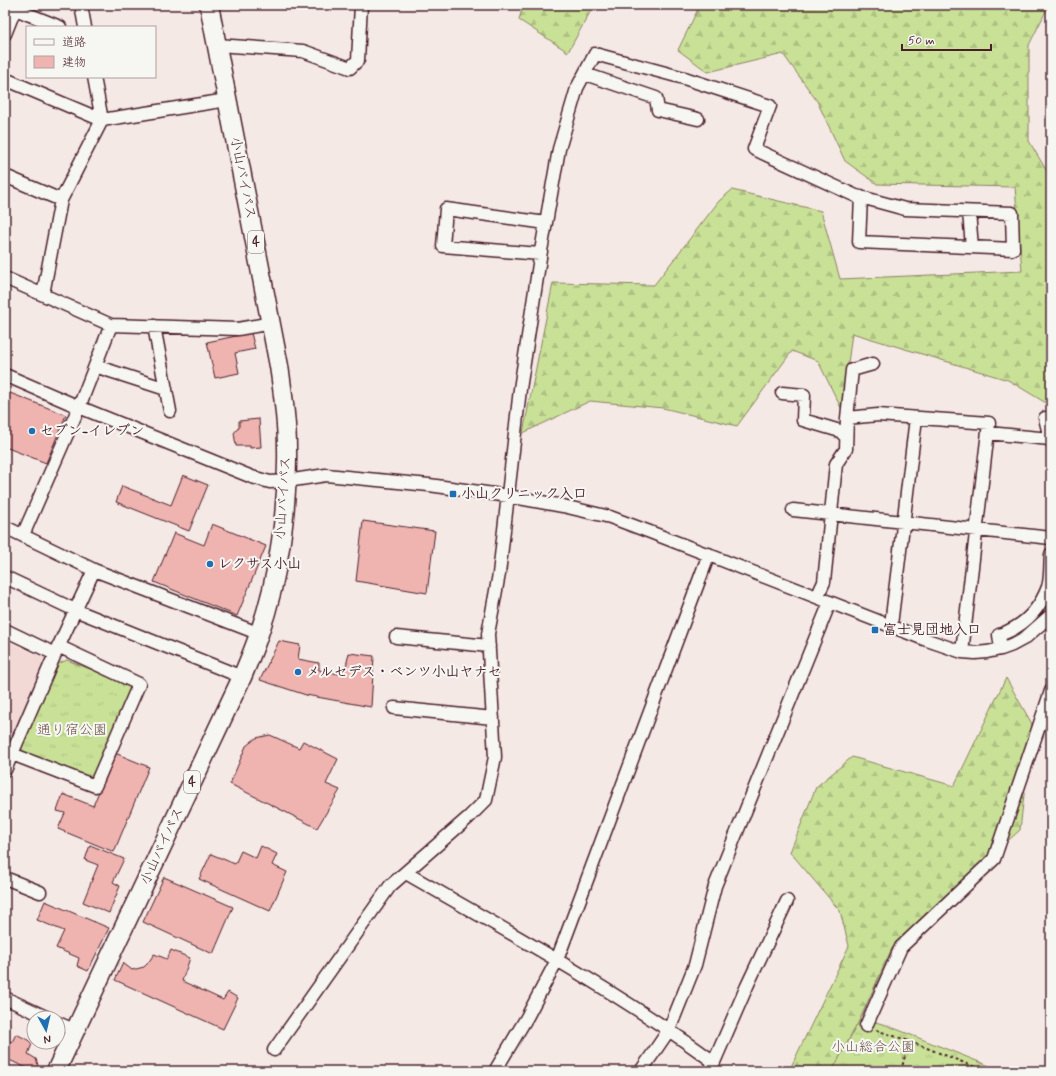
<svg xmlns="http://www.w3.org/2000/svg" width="1056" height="1076" font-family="Mynerve,'Klee One',sans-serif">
<defs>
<pattern id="grass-tufts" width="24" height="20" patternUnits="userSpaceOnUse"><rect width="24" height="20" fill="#c9e197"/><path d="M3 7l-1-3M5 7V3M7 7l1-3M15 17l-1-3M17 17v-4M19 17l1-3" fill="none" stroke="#aec182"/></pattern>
<pattern id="forest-firs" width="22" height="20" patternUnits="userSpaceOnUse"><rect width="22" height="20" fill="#c9e197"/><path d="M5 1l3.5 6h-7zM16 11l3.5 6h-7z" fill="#aec182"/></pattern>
</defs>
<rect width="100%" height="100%" fill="#f5e9e5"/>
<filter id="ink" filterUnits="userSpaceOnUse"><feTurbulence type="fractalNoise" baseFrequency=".025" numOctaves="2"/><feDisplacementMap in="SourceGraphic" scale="8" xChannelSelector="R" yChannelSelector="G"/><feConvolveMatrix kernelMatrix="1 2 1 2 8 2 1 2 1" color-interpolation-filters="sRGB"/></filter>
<g filter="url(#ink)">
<path fill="#f3d9d5" d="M5 640 45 658 5 750Z"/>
<path fill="url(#grass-tufts)" stroke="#8a8061" d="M67 660 128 684 131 691 96 778 89 782 26 756 21 748 58 664Z
M868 1020 886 1025 1002 1071H832L859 1021Z"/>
<path fill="url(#forest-firs)" stroke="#8a8061" d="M523 5H594L568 52 519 20Z
M700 5H1049L1029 45V141L1051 178V406L1008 380 852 333 842 410 818 361 792 351 737 426 663 408 590 401 523 433 553 283 654 285 719 201 732 190 821 211 840 279 1022 271 1015 187 877 184 845 161 817 101 783 54 708 72 678 50Z
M1006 678 1032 724 1020 830 950 893 892 948 859 1021 832 1071H789L849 946 840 911 790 852 816 787 852 757 954 786Z"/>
<path fill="#efb4b0" stroke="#4a1f2b" d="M251 333 255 349 235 353 239 373 215 378 207 342Z
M5 391 66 415 46 463 5 447Z
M259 419 261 447 250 448V446H236L234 433 239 427V421Z
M183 475 208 485 189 531 116 502 122 486 171 505Z
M363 521 435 531 427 593 356 581Z
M212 524 266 546 237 616 154 582 174 533 204 545Z
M279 641 300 645 298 659 319 663V670L344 675 349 653 374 656 371 707 306 695 260 680Z
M270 735 299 748 303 741 338 759 326 784 340 790 317 828 230 784 246 746 256 738Z
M115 753 149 767 114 852 58 829 65 813 57 811 63 794 93 806Z
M90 845 124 859 113 882 120 886 109 913 83 902 98 865 85 860Z
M261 846 277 854 272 865 287 872 270 911 199 879 211 854 235 864 241 851 256 858Z
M164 877 233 907 213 954 143 922Z
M45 901 109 928 88 971 77 966 79 958 56 948 64 931 37 920Z
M171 950 190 958 182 981 223 1000 228 992 238 998 223 1029 115 980 123 963 132 970 144 967 148 963 154 954 167 959Z
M16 1034 28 1040 32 1044 28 1054 36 1059 38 1065 33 1071 5 1058V1039L12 1042Z"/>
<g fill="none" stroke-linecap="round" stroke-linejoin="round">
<g stroke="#4a1f2b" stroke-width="15">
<path id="minor" d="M81 5 85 27
M5 34 15 9 60 27
M217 45 303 51 350 68 358 60 361 5
M585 74 656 98 658 110 698 119
M5 79 102 120 227 100
M5 176 61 200
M969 212 972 247
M540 254 443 246 446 209 546 223
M5 278 111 325 238 329 272 323
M43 294 61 200 102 120 94 77
M154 326 170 411
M95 366 166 389
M5 375 79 407 252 477 270 482 287 481 326 475 429 485 508 496 563 506 610 517 650 532 924 639 962 652 975 653 987 652 1001 649 1012 645 1025 638 1051 615
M782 393 804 395 803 420 840 431 846 437
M847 418 852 370 873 364
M1045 418 1051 442
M988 433 1050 439
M793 510 1051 538
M5 527 94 570 260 634
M23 535 79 407 111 325
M5 577 75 610 242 677
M817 597 824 582 836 464 846 449 847 418 878 415 989 423 962 652
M891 625 916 418
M5 630 55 654
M396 637 489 646
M1001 649 999 635C1023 627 1039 611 1048 587 1051 578 1050 564 1051 554
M394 708 493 718
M12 754 95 786 139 684 58 646
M5 770 55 654 94 570
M406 873C510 933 617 991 714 1062L710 1071
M5 878 40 892
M5 998 48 1018
M58 1023 76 1031
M866 1026 901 947 994 859 1051 691
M274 1050 390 886 469 817 486 800 495 757 488 634 499 574 520 389 541 251 559 149 577 88 595 54 684 78 770 106 754 149 856 196 861 197 905 209 1012 213 1013 249 859 242 861 197
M714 1062 747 986 787 901
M495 1071 527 1017 557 960 709 554
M641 1071 669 1030 695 965 715 886 830 602"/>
</g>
<g stroke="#4a1f2b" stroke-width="21">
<path id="highway" d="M56 1071 242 677C248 663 254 649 259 634 279 578 288 507 287 448 287 421 283 393 279 366L209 5"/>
</g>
<path stroke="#4a1f2b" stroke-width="2" stroke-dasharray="3 3" stroke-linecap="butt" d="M876 1030 909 1041 985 1071
M901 1071 909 1041"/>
<use href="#minor" stroke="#f6f6f2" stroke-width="12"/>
<use href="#highway" stroke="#f6f6f2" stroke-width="18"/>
</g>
</g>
<g fill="#1f6fb2" stroke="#f6f6f2" stroke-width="1.5">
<circle cx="32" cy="431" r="4"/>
<rect x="449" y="490" width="8" height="8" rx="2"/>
<circle cx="210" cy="564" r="4"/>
<rect x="871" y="626" width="8" height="8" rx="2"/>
<circle cx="298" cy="672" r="4"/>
</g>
<g text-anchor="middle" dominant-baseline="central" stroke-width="4" stroke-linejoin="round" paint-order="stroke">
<g fill="#f6f6f2" stroke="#7e6067" stroke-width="1">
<rect x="248" y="231" width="16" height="22" rx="3"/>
<rect x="184" y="771" width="16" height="22" rx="3"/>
</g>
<g font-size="13" font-weight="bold" fill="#4a1f2b">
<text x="256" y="242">4</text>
<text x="192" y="782">4</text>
</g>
<g font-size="14" fill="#4a1f2b" stroke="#f6f6f2">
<text transform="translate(243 178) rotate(79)">小山バイパス</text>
<text transform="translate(283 498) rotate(-86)">小山バイパス</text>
<text transform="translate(162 846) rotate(-65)">小山バイパス</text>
</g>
<g font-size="14" font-weight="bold" fill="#4a1f2b" stroke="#f6f6f2" text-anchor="start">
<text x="40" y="431">セブン-イレブン</text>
<text x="461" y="494">小山クリニック入口</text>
<text x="218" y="564">レクサス小山</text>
<text x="883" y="630">富士見団地入口</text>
<text x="306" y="672">メルセデス・ベンツ小山ヤナセ</text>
</g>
<g font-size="14" fill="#6a5046" stroke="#f6f6f2">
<text x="72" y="730">通り宿公園</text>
<text x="873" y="1047">小山総合公園</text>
</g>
</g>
<rect width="1056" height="1076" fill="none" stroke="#f6f6f2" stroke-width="20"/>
<rect x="10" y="10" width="1036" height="1056" fill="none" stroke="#4a1f2b" stroke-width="1.5" filter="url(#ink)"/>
<rect x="26" y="26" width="130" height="52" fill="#f6f6f2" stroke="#b1a0a2"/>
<rect x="34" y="39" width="20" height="6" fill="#f6f6f2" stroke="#b1a0a2"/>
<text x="62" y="46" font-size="12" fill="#4a1f2b">道路</text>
<rect x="34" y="56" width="20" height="12" fill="#efb4b0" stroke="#b1a0a2"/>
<text x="62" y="66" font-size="12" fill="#4a1f2b">建物</text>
<g transform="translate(46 1030) rotate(172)"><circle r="19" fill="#f6f6f2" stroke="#b1a0a2"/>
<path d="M0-3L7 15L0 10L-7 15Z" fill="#1f6fb2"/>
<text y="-6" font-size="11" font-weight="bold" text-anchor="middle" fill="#4a1f2b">N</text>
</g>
<path d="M902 44v6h89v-6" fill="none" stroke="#4a1f2b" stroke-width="2"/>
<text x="908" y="44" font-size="12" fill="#4a1f2b" stroke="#f6f6f2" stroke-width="3" paint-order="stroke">50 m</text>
</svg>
